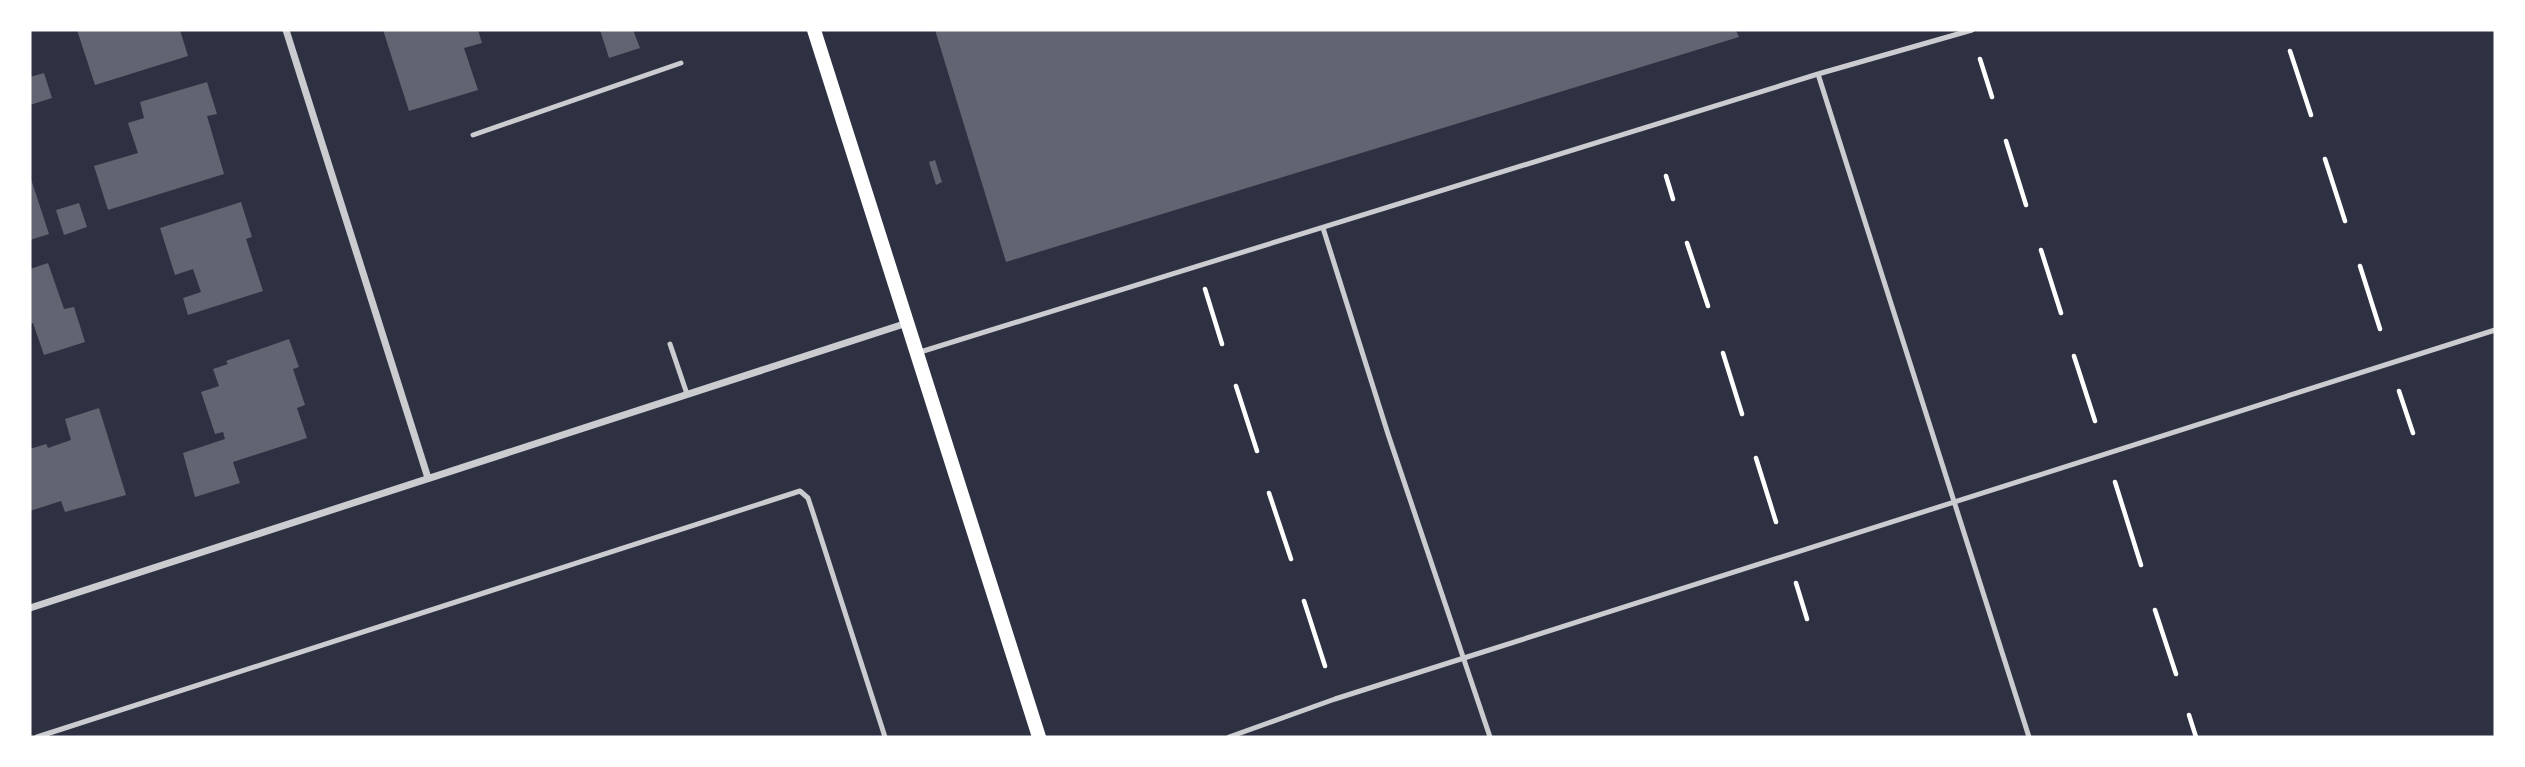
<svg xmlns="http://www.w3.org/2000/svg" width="2525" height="767" font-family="Roboto,sans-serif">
<rect width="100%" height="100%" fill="#2d3142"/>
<path fill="#626471" d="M77 30H180L188 56 95 85Z
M383 30H478L482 43 464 48 478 90 409 111Z
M600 30H633L640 48 609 58Z
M935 30H1736L1739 37 1006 262Z
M44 73 52 98 30 105V77Z
M207 82 217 114 207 116 224 174 108 210 94 166 138 153 128 123 144 118 140 102Z
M935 160 942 182 936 185 929 162Z
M30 176 49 234 30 240Z
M241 202 252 237 246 239 263 291 188 315 183 298 201 292 193 269 175 275 160 228Z
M79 203 87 227 64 235 56 210Z
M48 263 64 309 74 307 85 342 44 355 33 323 30 324V269Z
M289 339 299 367 293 369 305 405 297 408 307 438 233 462 240 483 195 497 183 453 225 439 223 432 215 434 201 392 219 386 213 369 228 364 226 361Z
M99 408 126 495 65 512 61 501 30 511V449L46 444 48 448 71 440 65 419Z"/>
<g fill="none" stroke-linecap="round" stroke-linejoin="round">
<path stroke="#fff" stroke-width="4.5" d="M2290 51 2311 115
M1980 59 1992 97
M2006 141 2026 205
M2325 159 2345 221
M1666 176 1673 199
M1687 243 1708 306
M2041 250 2061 313
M2360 266 2380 329
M1205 289 1222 344
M1723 353 1742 414
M2074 356 2095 421
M1236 386 1257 451
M2399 391 2413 433
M1756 458 1776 522
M2115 482 2141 565
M1269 493 1291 559
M1796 583 1807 619
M1304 601 1325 666
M2155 610 2176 674
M2189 715 2196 737"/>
<path stroke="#caccd0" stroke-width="5" d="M1818 74 2029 737
M473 135 681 63
M1323 228 1388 434 1490 737
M670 344 687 394
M917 353 1818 74 1972 30
M37 737 800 491 808 498 813 513 885 737
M1229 737 1335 699 1464 658 2495 330"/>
<path stroke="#caccd0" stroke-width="7" d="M286 30 428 478
M30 608 907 323"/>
<path stroke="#fff" stroke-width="14" d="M814 30 1039 737"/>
</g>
<rect width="2525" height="767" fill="none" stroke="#ffffff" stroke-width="63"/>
</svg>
